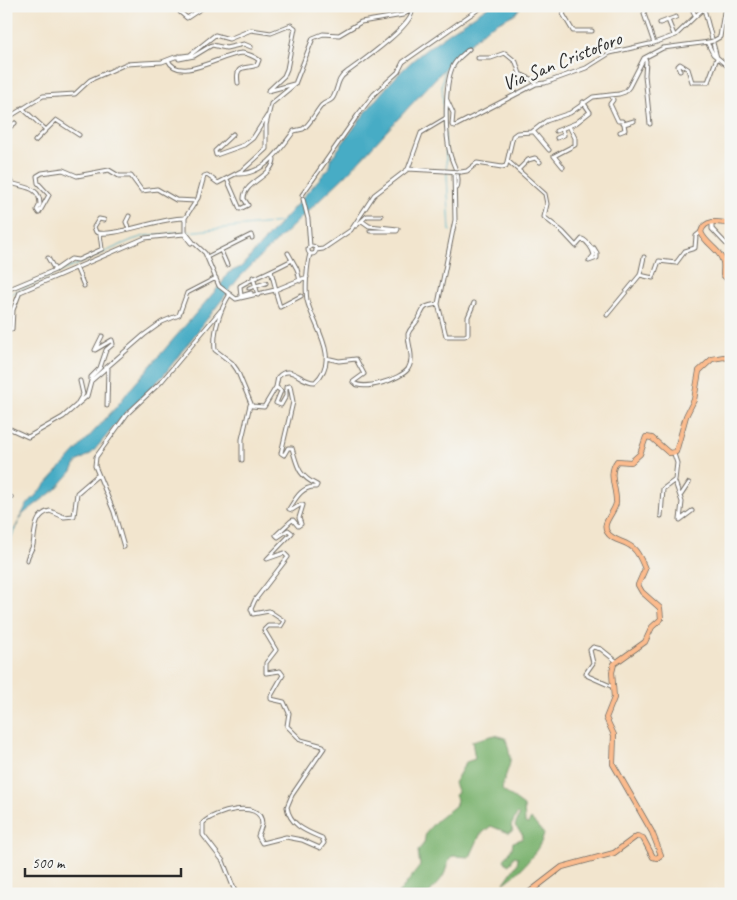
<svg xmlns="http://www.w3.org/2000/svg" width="737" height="900" font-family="Caveat,sans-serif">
<rect width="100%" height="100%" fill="#f6f6f2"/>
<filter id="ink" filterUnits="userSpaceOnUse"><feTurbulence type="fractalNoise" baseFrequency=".02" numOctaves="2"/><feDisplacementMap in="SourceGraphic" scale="10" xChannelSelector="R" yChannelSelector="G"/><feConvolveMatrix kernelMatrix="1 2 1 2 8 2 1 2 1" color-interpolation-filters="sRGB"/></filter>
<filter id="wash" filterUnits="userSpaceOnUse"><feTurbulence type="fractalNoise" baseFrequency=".0096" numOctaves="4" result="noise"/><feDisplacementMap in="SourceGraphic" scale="20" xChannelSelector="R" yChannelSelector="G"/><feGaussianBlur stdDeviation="1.12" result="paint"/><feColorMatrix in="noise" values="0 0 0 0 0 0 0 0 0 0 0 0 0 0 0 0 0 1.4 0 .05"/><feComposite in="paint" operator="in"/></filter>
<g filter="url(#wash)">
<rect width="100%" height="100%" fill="#f2e5ce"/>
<path fill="#7ab26e" stroke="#526e4c" d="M495 735 506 738C507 745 511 755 510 762 509 769 503 780 502 790L524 806 525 823 528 824 531 819 544 834C541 849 518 875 504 883L517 864 518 857 514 856 511 863 508 865 504 860 512 848 513 842 522 839 523 835 515 826 519 816 517 814 511 826 513 831 508 833 491 826 480 835 470 857 452 856C446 863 447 871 442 878 438 884 433 887 429 894H398L420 866 418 851 424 843 426 832 436 821 455 806 457 800 455 795 458 793 454 783 466 762 475 759 472 741Z"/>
<path fill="#46acc5" stroke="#386c78" d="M489 6H521L516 13 487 28 458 54 347 174 259 258 238 279 163 376 124 415 92 453 77 462 72 471 56 489 23 514 14 531 26 506 118 405 127 393 222 283 228 273 241 267 329 168 330 160C355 127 380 90 411 62 435 41 462 24 489 6Z"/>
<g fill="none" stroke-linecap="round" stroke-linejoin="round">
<path stroke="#46acc5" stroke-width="1" d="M445 67 442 84 450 231
M187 232 282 222
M6 296 132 240 145 236 183 232
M6 570 10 541 15 528"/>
</g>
</g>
<g filter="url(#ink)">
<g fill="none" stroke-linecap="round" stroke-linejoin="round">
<g stroke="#716c64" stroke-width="5">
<path id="minor" d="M181 6 180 12 187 18 205 6
M567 6 563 14 573 31H592
M646 6 644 14 654 43
M361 7 368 6
M695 15 693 11 697 6
M668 20 674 35
M660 23 676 17
M713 41 720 37 725 6
M707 42 713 54 731 69
M179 56V59L194 56 212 45 226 48 244 44 251 47
M478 58H491L505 53 516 62 520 74 535 81V84
M644 58 646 61 645 75 650 124
M168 60C179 84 222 54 242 53 247 53 255 57 259 60L257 65C245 70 235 63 238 83
M680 71 678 66 680 64 688 69 692 82H708L717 58 704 9
M612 95 613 100 610 104 618 121H622L624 124 634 121
M447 100 453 113 452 125 455 126 536 84 545 83 586 68 610 53 654 43 676 35 706 6
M22 108 45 129
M6 119 43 96 75 94 90 80 126 64 162 62 175 57 190 55 215 35 229 39 251 30 271 33 291 25 295 28 287 69 284 76 268 91 294 84
M6 130 15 123
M533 131 549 150
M556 131 576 123 590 112 583 102
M620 132 625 130 624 124
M233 134 215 151 216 155 244 145 253 138 267 116
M557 138 564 135 562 129
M35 141 56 120 79 135
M508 161 545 194 547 204 544 217 563 232 576 246 582 239C587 241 593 249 594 255L589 261 597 258V253L594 248
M563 167 554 156 575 145V138L569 126
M6 168 11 183C24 188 40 186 40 204L37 210 39 213 49 195 38 183 37 176 42 173 63 170 77 176 109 170 119 176H131L142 191 157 189 176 200 196 201
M408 169 421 133 446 118
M518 170 528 160 535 158 540 162
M454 171 455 220 438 304 446 336H465L468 334V317L474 303
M461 172 467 171 477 163 502 167 506 166 513 136 517 133 532 132 546 121 570 113 593 97 619 94 625 92 629 87 644 58 663 48 709 42
M237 174C264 175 280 150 294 131L303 129C311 123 315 113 322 105 325 102 329 102 332 99 338 92 336 79 346 73 358 64 413 26 412 11
M227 179 240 209 248 205 244 199C243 182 273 177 274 159
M457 188C461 175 453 166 450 154 445 134 444 84 453 66 457 58 464 54 469 49
M302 195 357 116 374 94 398 72 403 62 483 6
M303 199 308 219 310 247
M129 216 126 222 129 229
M104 220 99 219 94 227 96 232C110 239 161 217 185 218
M362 221 369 226 398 229 397 231H370
M712 222V229L731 249
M356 226 367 216H381
M308 250a4 4 0 1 1 8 0a4 4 0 1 1-8 0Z
M316 250 323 249 351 230 374 195 408 169 445 171
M221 251 227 265
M207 257 251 235 252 238
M48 258 55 270 71 259 78 260 102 249 100 234
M292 260 297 269 300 281
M76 267 84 286
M271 271 276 290
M640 275 644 257
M253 277 258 295
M307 277 275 290 236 299 219 286 205 253 193 242 185 232V218L198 198 204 176 207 175 218 183 243 170 266 149V125L271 104 295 84 313 38 323 34 339 35 361 22 403 15 417 6
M12 288 55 270
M249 288 266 283
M275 290 280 307 301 296
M251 293 241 296 240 286C257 276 274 270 292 260L288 253
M230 294C220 310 213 331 215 350L232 363 237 370 252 406 264 407 276 387 281 391 276 403 281 405 286 396V387L290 386 293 402 281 453 284 455 288 448H292C298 468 298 475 317 485L316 487C302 486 296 498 289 509L292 510 300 505H303L299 518 301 524 298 526 293 520 291 521 276 535 278 537 288 530 292 533 267 559 284 553 288 557 255 600 251 609 253 614 269 611 284 621 281 626H268L264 630 276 650 266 663V673L280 671 283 675 271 696V699L284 702 289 713 287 726 301 740 323 746 324 748 292 795 287 807C290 826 308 832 322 838L324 843 320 848 302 840 286 837 262 843 258 836C259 833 261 828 262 824 262 798 213 812 203 823V835L223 861 236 894
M607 315 640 275 653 278 659 261 676 263 685 251 695 248 696 236 701 232
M6 328 12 329 13 310 20 292 145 238 184 234 191 243
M326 358 339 361 356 359 364 374 353 382C362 392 401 379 408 369 415 358 408 346 408 334 410 328 414 326 417 321 426 308 419 307 438 304
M91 381V377L100 368 106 350 113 344 112 340 95 350 102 336
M276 387 278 377C291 363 301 383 315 382 342 358 313 326 307 300 305 289 307 264 310 254
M77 404 83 394 80 381
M107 406 108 368
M6 427 28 437 63 417 87 396 91 381 144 335 162 322 179 315 187 293 216 278
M242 460V439L250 405
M675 482 682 502 680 520 692 511
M6 495 11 497
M681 495 689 483
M661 516 663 489 675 480 677 463 674 454
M124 547 114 512 95 466 96 457 127 414 161 382 221 310
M27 560C28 554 32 550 33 545 35 533 34 514 50 511L64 517 74 516 77 493 98 475
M613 687 588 676 586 673 593 663 590 650 593 647 601 649 616 661"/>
</g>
<g stroke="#716c64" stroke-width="6">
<path id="major" d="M731 224C720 222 705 218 701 232 705 244 720 249 723 262 724 266 723 271 723 275L731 283
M527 894 562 867 614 853 637 836 643 838 653 857 657 858 661 855 652 832 613 764 614 735 606 718 614 698 612 672 614 664 645 642 652 627 661 619 660 608 642 592 638 585 645 569C642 562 639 553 633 548 626 541 612 541 607 532 601 523 615 512 616 503 617 488 607 475 617 461L631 462 640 454 646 437 652 438 669 453 676 452 686 416 694 400 699 371 712 359 724 357 731 359"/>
</g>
<use href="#minor" stroke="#fff" stroke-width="3"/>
<use href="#major" stroke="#fbbb8d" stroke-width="4.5"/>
<g stroke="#716c64" stroke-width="5" stroke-linecap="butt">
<path id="minor-bridge" d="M709 42 713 41
M445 171 461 172"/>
</g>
<use href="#minor-bridge" stroke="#fff" stroke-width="3"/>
</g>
</g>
<g text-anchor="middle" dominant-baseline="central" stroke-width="5" stroke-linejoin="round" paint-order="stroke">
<g font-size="20" fill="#2b2b2b" stroke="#f6f6f2">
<text transform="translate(562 61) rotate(-22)">Via San Cristoforo</text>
</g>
</g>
<rect width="737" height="900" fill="none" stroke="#f6f6f2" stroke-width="25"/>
<path d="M25 868v8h156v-8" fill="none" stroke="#2b2b2b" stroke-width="2.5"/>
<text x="32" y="868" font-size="15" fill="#2b2b2b" stroke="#f6f6f2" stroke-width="4" paint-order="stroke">500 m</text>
</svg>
